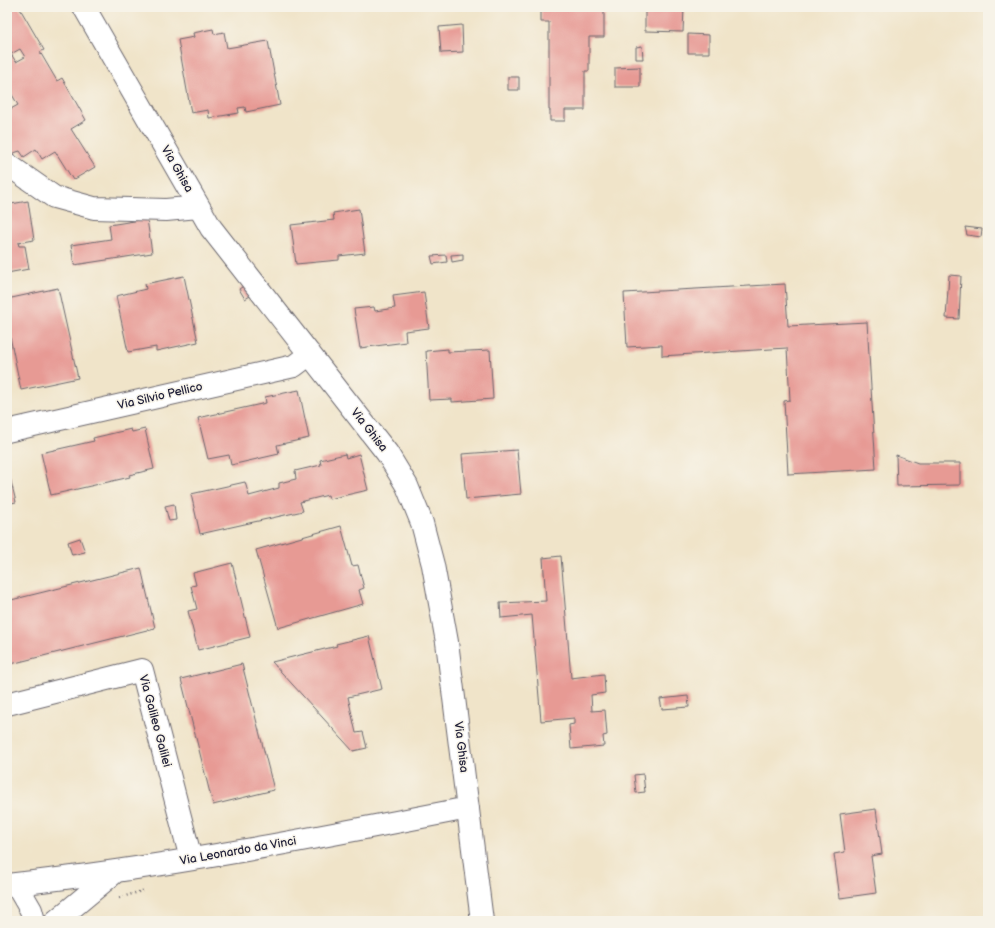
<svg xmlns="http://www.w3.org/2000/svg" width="995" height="928" font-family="'Balsamiq Sans',sans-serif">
<rect width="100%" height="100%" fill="#f7f3e8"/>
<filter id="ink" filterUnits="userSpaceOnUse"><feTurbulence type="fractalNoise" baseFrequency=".025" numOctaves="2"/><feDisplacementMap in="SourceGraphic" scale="8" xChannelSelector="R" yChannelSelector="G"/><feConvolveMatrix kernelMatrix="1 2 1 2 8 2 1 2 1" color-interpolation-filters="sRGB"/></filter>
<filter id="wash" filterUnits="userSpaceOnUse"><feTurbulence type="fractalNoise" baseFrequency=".012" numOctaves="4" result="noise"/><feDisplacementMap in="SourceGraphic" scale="16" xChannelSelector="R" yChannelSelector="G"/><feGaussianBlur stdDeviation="0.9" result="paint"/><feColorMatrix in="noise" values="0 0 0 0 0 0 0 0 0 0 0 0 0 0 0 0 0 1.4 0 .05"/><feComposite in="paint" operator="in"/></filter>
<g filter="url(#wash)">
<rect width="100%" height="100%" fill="#f0e4c9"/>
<g id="blocks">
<path fill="#e79a94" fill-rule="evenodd" d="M7 7H19L44 50 40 52 57 81 62 78 86 120 71 129 95 167 73 180 55 151 42 159 36 149 24 157 20 151 7 155V111L18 105 7 86ZM20 49 25 57 16 62 11 54Z
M541 7H606V8H604V37H589V71H585V110H565V121H550V110H549V22H541Z
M645 7H684L683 32 645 31Z
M462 25 463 52 441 53 439 27Z
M213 29 214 34 224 32 227 48 268 41 280 105 246 112 245 107 238 108 239 113 209 118 208 110 191 113 178 40 194 37 193 33Z
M688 34 709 35V53H688Z
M642 46 643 59H636V47Z
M640 67V87H615V68Z
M508 77H519V90H508Z
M7 185 11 204 28 201 34 240 18 243 19 246H25L29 269 7 273Z
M359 209 365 253 339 256V260L296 264 291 225 334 220 333 213Z
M147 219 152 253 74 265 71 245 111 239 109 225Z
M965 227 982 229 981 237 967 235Z
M463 254V260L452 262 451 255Z
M446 255 447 262 433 264 431 256Z
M949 275 961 276 959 319 946 318Z
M184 276 198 342 156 351V347L128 352 116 296 146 289 145 284Z
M785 284 788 326 867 322 876 469 788 474 784 401 790 400 787 348 662 356V345L627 347 624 293Z
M245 285 252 295 245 299 239 289Z
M58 288 78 378 21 390 7 322V299Z
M424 292 429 328 405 331 406 342 360 348 354 309 374 307 375 311 395 308 393 296Z
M448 349V352L490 350 493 399 452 402V399L429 400 426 351Z
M299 390 309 438 277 445 279 454 231 465 229 455 208 459 198 418 266 403 265 397Z
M131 429 132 432 145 429 154 469 129 475 130 477 51 495 41 453 94 441 93 438Z
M517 450 521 494 466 499 462 454Z
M345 454 346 458 359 454 368 490 329 499 328 495 300 502 303 511 200 534 191 494 245 482 249 496 279 488V483L296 479 295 471 321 465 320 460Z
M896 455 918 463H960V485L897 486Z
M7 465 16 502 7 504Z
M174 504 176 520 169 521 165 506Z
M341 526 352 566 358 565 364 588 359 590 363 604 278 628 256 550Z
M80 538 85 552 72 555 68 542Z
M561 556 571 678 604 674 605 693 591 695 592 711 605 710 607 735 603 736 604 746 571 749 569 725 574 724V718L541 721 532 615 501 618 500 603 546 601 543 558Z
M232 563 250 637 198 650 188 611 197 609 191 586 196 585 193 573Z
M141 568 155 628 7 665V601Z
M369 636 382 689 348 697 356 733 363 732 367 748 353 751 272 662 337 646 336 644Z
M242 664 274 790 213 805 181 679Z
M688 696 689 707 662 709 660 699Z
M643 774 645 792 636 793 634 775Z
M876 809 882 854 871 856 876 893 840 898 834 854 845 852 840 814Z"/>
</g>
</g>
<g filter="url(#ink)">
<use href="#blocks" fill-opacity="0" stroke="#6a666d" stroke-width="1"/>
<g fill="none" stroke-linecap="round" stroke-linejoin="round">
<g stroke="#6a666d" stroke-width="24">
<path id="minor" d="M84 7 211 228 387 453 407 486 422 523 433 565 447 642 482 921
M7 164 54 197 94 208 166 210 198 207
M7 431 294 366 310 354
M7 704 142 670 191 859
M16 884 31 910 34 921
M7 885C162 868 315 838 468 808
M56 921 115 872"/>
</g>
<path stroke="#6a666d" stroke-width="2.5" stroke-dasharray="1 3" stroke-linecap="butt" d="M119 898 145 890"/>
<use href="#minor" stroke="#fff" stroke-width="22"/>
</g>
</g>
<g text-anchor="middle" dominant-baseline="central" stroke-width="3" stroke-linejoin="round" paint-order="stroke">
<g font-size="12" fill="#22223b" stroke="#f7f3e8">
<text transform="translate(177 169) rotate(60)">Via Ghisa</text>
<text transform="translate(160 396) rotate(-13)">Via Silvio Pellico</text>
<text transform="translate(369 430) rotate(52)">Via Ghisa</text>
<text transform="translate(155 721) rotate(75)">Via Galileo Galilei</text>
<text transform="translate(461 747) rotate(83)">Via Ghisa</text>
<text transform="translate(238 851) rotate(-10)">Via Leonardo da Vinci</text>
</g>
</g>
<rect width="995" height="928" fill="none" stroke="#f7f3e8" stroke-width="24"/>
</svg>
